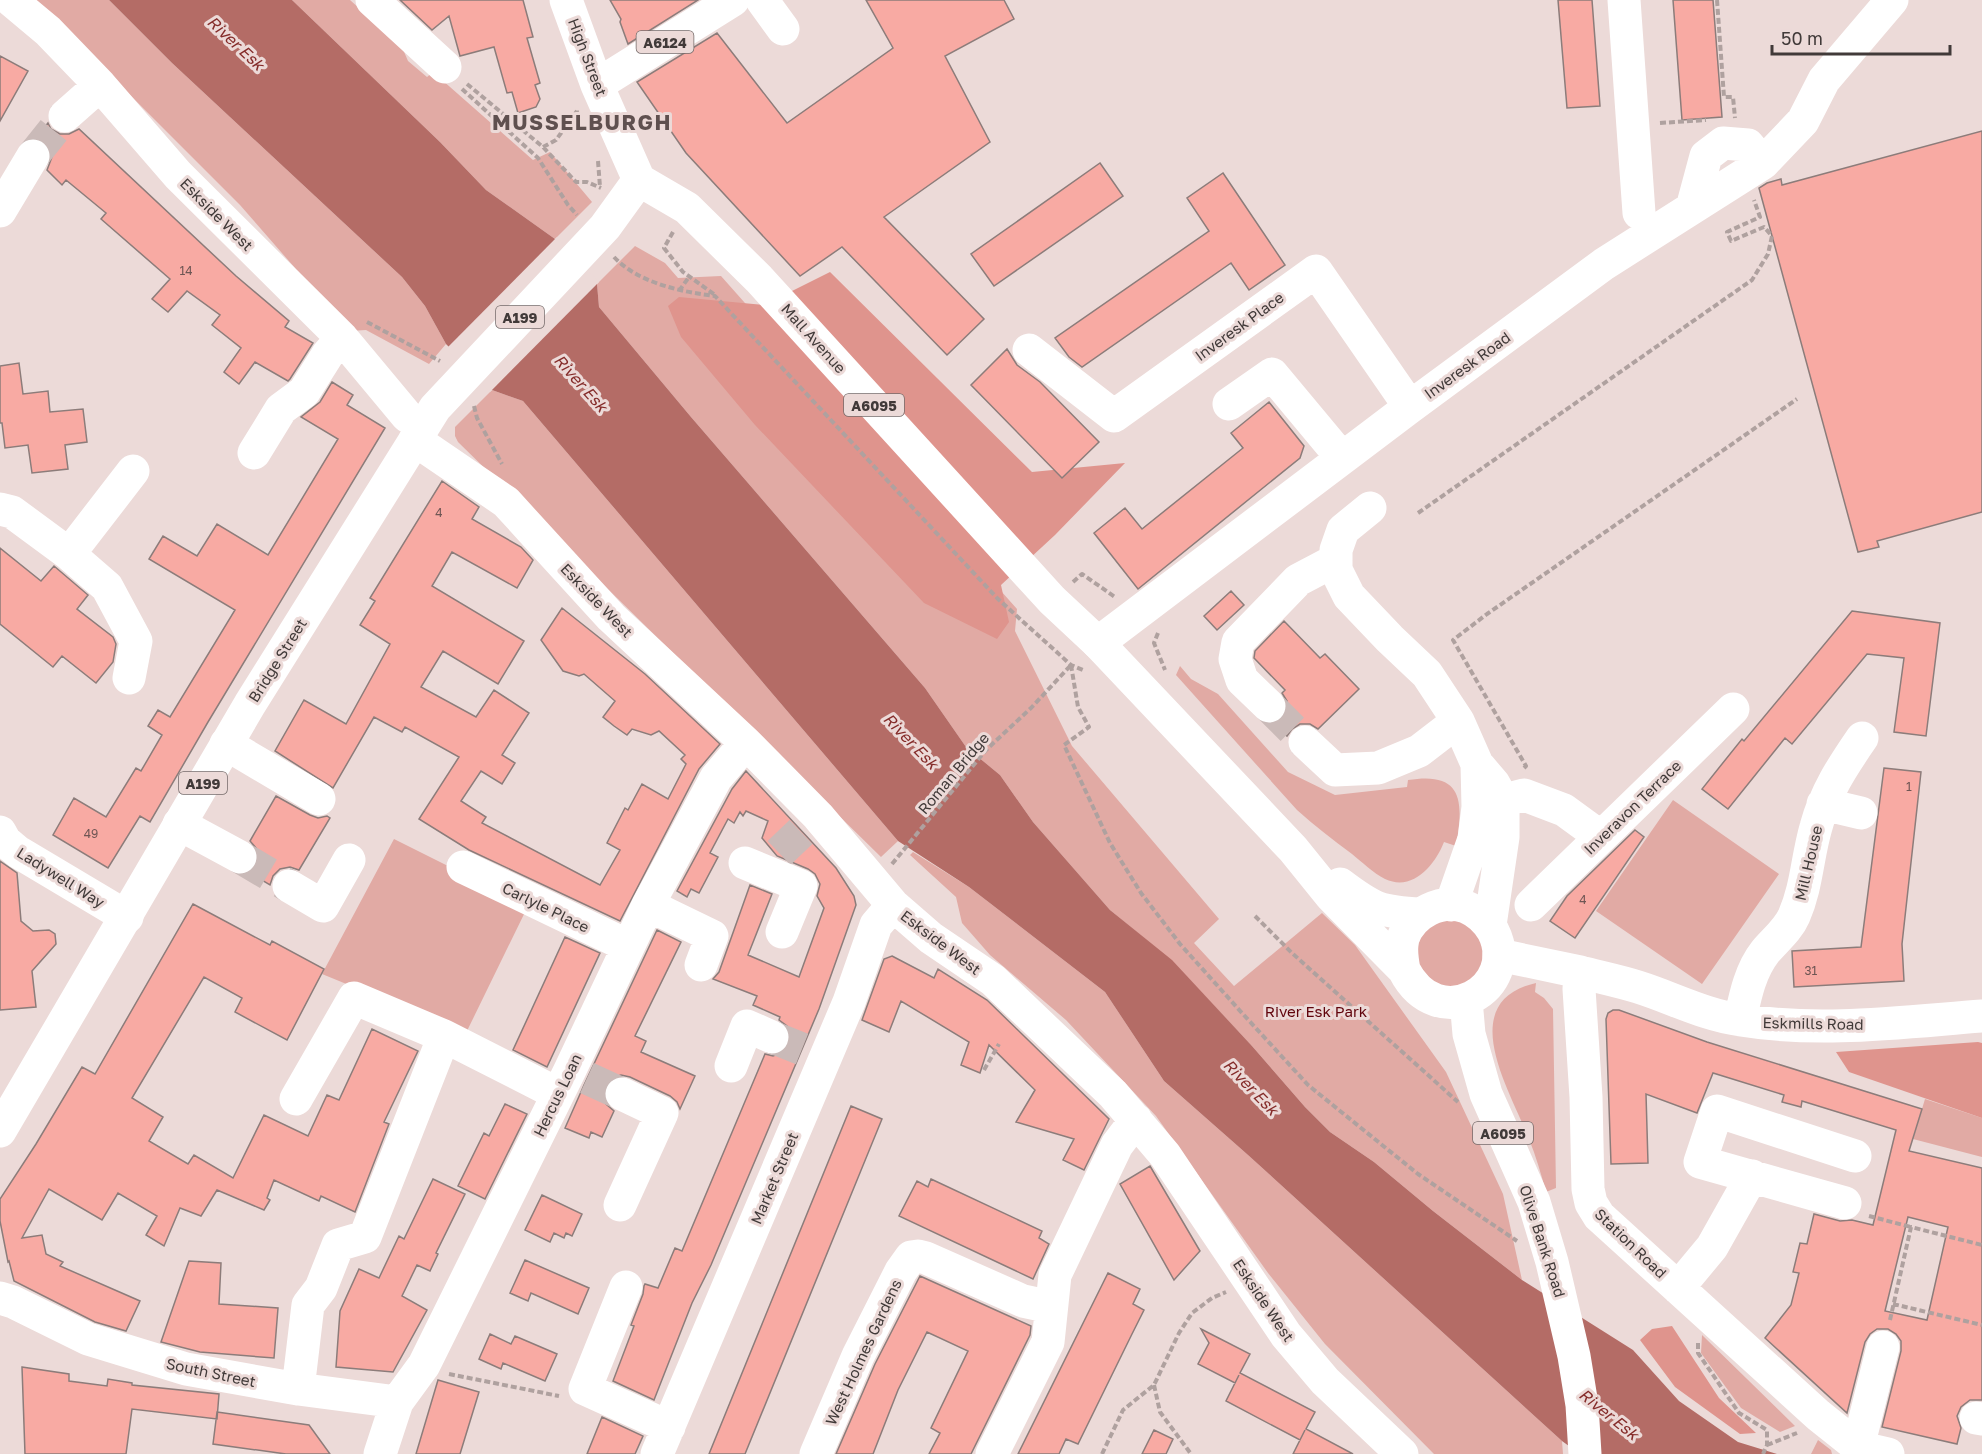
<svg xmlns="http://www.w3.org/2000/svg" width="1982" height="1454" font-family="'Golos Text',sans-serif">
<rect width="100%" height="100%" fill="#ecdad8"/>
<path fill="#e1aaa4" d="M35 0H109L172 63 402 277 425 306 446 344 429 364 366 330 350 331 240 205Z
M292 0H350L402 47 408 61 427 77 433 72 533 160 550 152 592 202 555 239 486 190 440 142Z
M635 246 665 263 678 278 721 276 1017 609 1015 631 1072 746 1219 919 1194 943 1234 986 1322 913 1355 945 1446 1072 1503 1194 1522 1280 1433 1211 1374 1162 1330 1132 1305 1107 1252 1046 1172 961 1110 910 1033 822 1000 775 966 747 925 688 691 417 599 307 597 284Z
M492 390 523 401 898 841 881 857 458 442 455 436V427Z
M1180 666 1191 679 1218 694 1288 772 1335 795 1407 787 1408 780C1463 771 1464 801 1456 846L1444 842C1435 865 1413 892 1385 879 1373 873 1362 862 1352 854 1333 840 1315 826 1297 810L1176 675Z
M1673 800 1779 874 1702 984 1596 911Z
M394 839 528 906 466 1033 322 974Z
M913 852 969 887 1105 992 1164 1081 1248 1155 1562 1441 1563 1454H1434L1325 1344 1268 1273 1156 1116 1066 1020 990 955 962 923 956 897 910 855Z
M1455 918 1475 927 1488 957 1471 985 1438 987 1416 962C1419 931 1424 925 1455 918Z
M1536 983 1535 992 1544 998 1553 1009 1556 1188 1546 1192C1541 1174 1536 1156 1529 1139 1511 1092 1453 1002 1536 983Z
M1925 1099 1982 1118V1157L1913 1139Z
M1702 1335 1795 1426 1780 1432 1741 1408 1701 1353Z
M1818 1440 1831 1450 1832 1454H1811Z"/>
<path fill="#df948d" d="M830 272 1032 472 1125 463 1055 535 1001 585 1009 622 997 639 924 603 755 425 681 337 668 306 679 297 764 305Z
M1978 1042 1982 1043V1118L1849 1072 1836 1052Z
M1672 1326 1719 1398 1756 1433 1740 1434 1675 1387 1640 1340 1652 1329Z"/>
<path fill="#b46c66" d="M109 0H292L440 142 486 190 555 239 597 284 599 307 691 417 925 688 966 747 1000 775 1033 822 1110 910 1172 960 1252 1046 1305 1107 1330 1132 1374 1162 1433 1211 1522 1280 1633 1350 1679 1401 1738 1442 1777 1454H1580L1562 1441 1248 1155 1164 1081 1105 992 969 887 898 841 523 401 492 390 446 344 425 306 402 277 172 63Z"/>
<path fill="#ecdad8" d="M557 237 599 282 490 392 446 349Z"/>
<path fill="#f8aaa3" stroke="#8c7c7a" stroke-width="1.5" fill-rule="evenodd" d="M400 0H523L533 37 527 38 540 83 535 85 540 99 536 107 518 113 512 92 507 93 494 47 460 56 449 16 432 30Z
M610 0H698L628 44 620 22 621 19Z
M866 0H1004L1014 19 945 56 990 142 884 217 984 319 947 355 842 247 800 276 686 153 637 82 717 33 787 123 893 48Z
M1558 0H1592L1600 106 1567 108Z
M1673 0H1713L1722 117 1682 120Z
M0 56 28 71 0 121Z
M48 123 51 129 60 134H69L79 129 236 276 289 321 285 327 313 343 290 379 288 381 255 362 239 384 224 372 241 348 212 325 220 315 187 291 168 312 152 299 170 279 101 219 106 213 66 180 62 185 47 170 52 157 50 147 43 140 36 138Z
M1982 131V512L1877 541 1879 547 1858 552 1759 188 1767 183 1781 179 1782 185Z
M1100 163 1123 196 994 286 971 254Z
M1223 173 1285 265 1249 290 1231 263 1082 367 1069 357 1055 338 1209 231 1187 198Z
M1007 349 1017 365 1040 382 1099 442 1062 478 971 385Z
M19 363 23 394 48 391 50 412 83 409 87 442 65 445 68 469 32 473 28 445 5 448 2 423H0V366Z
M332 382 353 395 347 405 385 428 208 722 150 822 140 816 108 868 53 835 74 798 106 817 136 768 141 771 162 735 148 726 158 710 170 717 235 610 149 559 163 536 197 556 217 524 268 555 338 439 301 417 320 402Z
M1269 402 1304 446 1300 458 1138 589 1094 533 1125 508 1142 529 1243 448 1231 433Z
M442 481 479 507 472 519 521 547 533 560 517 588 452 552 432 586 524 641 498 684 443 651 421 687 476 717 494 690 529 713 502 755 515 763 502 784 481 771 461 801 486 817 482 823 600 885 620 850 607 843 625 808 628 810 642 784 668 799 686 764 681 759 685 755 659 731 651 735 632 729 627 735 614 726 603 717 615 701 584 674 579 676 563 671 541 640 562 608 645 674 720 744 699 769 620 921 469 850 419 819 459 757 405 727 402 732 374 717 333 788 275 751 304 700 346 724 390 644 360 625 375 601 370 598Z
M0 548 41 581 54 566 88 595 77 609 113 637 116 644 113 662 96 683 62 656 53 667 0 624Z
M1231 591 1244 605 1217 630 1204 616Z
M1852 611 1940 623 1926 736 1894 732 1904 658 1867 654 1792 744 1785 738 1728 809 1702 789 1742 739 1744 741Z
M1284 621 1320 658 1325 654 1359 689 1318 729 1310 724H1300L1292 729 1287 736 1275 724 1283 719 1287 711V701L1282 693 1285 690 1254 658 1255 651Z
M1884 768 1921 772 1902 944 1904 981 1794 987 1792 951 1861 947Z
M746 771 836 868 854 896 856 905 819 1009 711 1265 692 1303 654 1400 613 1381 634 1326 631 1325 643 1294 644 1286 645 1284 658 1288 675 1248 682 1251 765 1054 773 1056 783 1052 789 1045 791 1036 787 1026 779 1020 780 1017 753 1005 757 996 713 979 719 972 750 885 772 894 748 955 799 977 824 908 817 896 820 884 815 874 808 869 777 856 762 838 768 821 746 811 743 816 740 812 734 823 728 819 710 853 718 857 699 893 691 889 687 897 677 891 732 789Z
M276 796 310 815 318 818 327 816 330 818 299 870 290 867 280 869 273 876 270 885 250 873 256 866 259 857 256 848 250 841Z
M1635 830 1644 837 1575 938 1550 921 1567 896Z
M0 861 17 873 21 921 33 931 49 930 55 934 56 944 32 971 36 1007 0 1010Z
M193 904 270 945 272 941 324 969 287 1040 235 1012 242 998 204 977 132 1098 163 1117 149 1141 188 1164 194 1155 233 1178 264 1115 308 1136 327 1095 339 1100 372 1029 418 1051 384 1122 389 1124 355 1212 321 1196 319 1201 274 1180 267 1198 270 1200 264 1210 217 1190 201 1216 180 1208 164 1246 146 1235 157 1216 118 1193 102 1220 49 1189 22 1238 42 1235 46 1254 63 1262 60 1266 140 1301 126 1331 95 1322 14 1281 9 1261 8 1262 0 1221V1199L36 1144 82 1067 95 1074Z
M657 930 681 942 635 1036 646 1041 641 1052 695 1076 680 1109 677 1102 670 1096 630 1077 621 1075 612 1078 605 1085 603 1095 606 1104 614 1111 602 1137 591 1132 589 1138 565 1128 584 1085Z
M565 937 600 953 547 1067 513 1050Z
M892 956 934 978 938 969 987 1000 1109 1119 1084 1170 1063 1160 1074 1139 1016 1122 1035 1090 989 1045 980 1073 961 1065 969 1042 901 1001 889 1032 862 1020 884 959Z
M1613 1010H1619L1707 1042 1922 1109 1909 1151 1982 1168V1400H1970L1961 1407 1957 1416 1961 1428 1957 1444 1882 1427 1901 1351V1341L1896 1334 1888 1329H1877L1870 1334 1865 1342 1847 1413 1765 1338 1791 1305 1799 1273 1793 1272 1800 1243 1807 1244 1814 1214 1840 1221 1852 1220 1873 1225 1896 1130 1802 1101 1801 1107 1782 1102 1784 1095 1713 1073 1697 1113 1646 1094 1648 1163 1611 1164 1606 1019 1608 1013ZM1908 1217 1948 1227 1927 1320 1885 1311Z
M505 1104 527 1114 485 1199 458 1186 484 1133 489 1136Z
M851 1106 882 1119 745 1454H709Z
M1150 1166 1200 1251 1174 1280 1120 1184Z
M433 1179 465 1194 436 1253 438 1254 430 1271 417 1265 402 1296 427 1310 393 1372 336 1367 340 1311 359 1269 379 1278 399 1236 404 1239Z
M931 1179 1042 1231 1039 1238 1049 1244 1033 1279 899 1216 917 1181 928 1187Z
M542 1195 582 1214 572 1236 566 1233 564 1238 554 1233 550 1242 525 1230Z
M525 1260 589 1288 578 1314 531 1293 528 1301 510 1293Z
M189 1261 221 1263 219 1304 278 1308 274 1358 200 1352 161 1342Z
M1108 1273 1140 1289 1133 1304 1144 1310 1132 1334 1078 1444 1066 1439 1059 1454H1018Z
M920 1276 1031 1326 1030 1335 971 1454H929L940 1433 931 1428 968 1351 927 1332 898 1390 873 1454H836L875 1364Z
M1201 1329 1250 1354 1240 1373 1315 1412 1306 1429 1353 1454H1293L1305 1430 1300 1440 1226 1401 1239 1375 1235 1383 1198 1364 1209 1343Z
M490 1334 511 1344 515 1336 557 1354 545 1381 503 1363 501 1369 479 1359Z
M22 1367 69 1374V1381L107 1386 108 1379 132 1383V1385L219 1394 217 1419 132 1409 126 1454H25Z
M438 1380 479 1392 460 1454H416Z
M217 1412 309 1425 330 1454H286L213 1444Z
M602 1417 643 1436 635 1454H587Z
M1154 1430 1173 1439 1166 1454H1142Z"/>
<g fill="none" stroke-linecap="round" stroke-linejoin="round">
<path stroke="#cabab8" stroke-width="33" stroke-dasharray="33 16" stroke-linecap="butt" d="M33 156 65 116
M1269 706 1305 742
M779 853 801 832
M240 857 289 886
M772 1037 802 1049
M587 1078 622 1094"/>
<path stroke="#afa19f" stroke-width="4" stroke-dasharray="6 3" stroke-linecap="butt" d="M1717 0 1724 97H1733L1735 118
M467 84 543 147 576 182H587L601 188
M462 89 538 158 568 205 577 215
M1660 123 1706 120
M543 147 556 140 577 111V109
M598 161 600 187
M673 232 664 248 683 272 715 295
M614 257C638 283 682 292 715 296L998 599 1071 665 1083 670
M679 291 689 277
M367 322 440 361
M474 406 477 418 502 464
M1418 513 1752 280 1768 254 1772 236 1764 227 1731 241 1727 232 1760 217 1754 200
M1073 582 1082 574 1115 597
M1158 633 1154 643 1165 670
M1071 665 1078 707 1089 727 1064 745 1110 843 1141 893 1180 944 1242 1013 1308 1085 1345 1115 1418 1174 1517 1241
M1524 768 1526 766 1453 640 1487 614 1797 399
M892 864 986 750 1031 708 1071 665
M1255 916 1292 953 1458 1102
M984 1070 999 1044
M1869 1216 1911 1227
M1893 1304 1982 1325
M1890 1320 1911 1227 1982 1245
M1698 1343V1353L1739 1413 1767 1430V1445L1763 1454
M449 1374 559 1396
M1154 1385 1160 1412 1191 1454
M1767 1445 1797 1433
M1102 1454 1123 1410 1154 1385 1179 1333 1192 1313 1212 1298 1226 1292"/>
<path stroke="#fff" stroke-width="33" d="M11 0 48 31 100 85 178 175 342 338 407 416 423 426
M372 0 445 67
M762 0 783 29
M1624 0 1639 213
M65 116 100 85
M1692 208 1706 156 1723 143 1748 145 1763 163
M0 211 33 156
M1029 350 1114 416 1316 271 1410 407
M1229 404 1272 374 1342 458
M415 440 506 502 611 617 746 743 818 816 893 905 931 938 993 980 1113 1094 1165 1155 1286 1335 1325 1381 1402 1454
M254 453 281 409 304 392 328 354 342 338
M1370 508 1343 530 1336 550V570L1349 596 1390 639 1427 674 1458 721 1477 764 1494 784 1503 800V837L1490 925
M0 509 12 512 69 554 133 471
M69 554 107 587 136 641 129 678
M1098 643 1410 407 1604 264 1763 163 1803 121 1824 80 1892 0
M1269 706 1242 680 1235 659 1238 642 1298 580 1336 560
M1305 742 1335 770 1378 768 1419 751 1458 721
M226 744 319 799
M1823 804 1861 813
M1482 806 1524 795 1564 810 1601 837
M179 824 240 857
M0 832 5 841 18 852 127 917
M745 863 801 886 782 932
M463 867 628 946
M289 886 323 906 349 860
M648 905 712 936 701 965
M1451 905 1474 839 1478 807 1477 764
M1531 905 1733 709
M1499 955 1580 972 1579 989 1586 1097 1588 1189 1591 1203 1599 1216 1818 1415 1858 1447 1888 1454
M1580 972C1599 977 1619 981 1638 987 1673 998 1704 1015 1741 1020 1820 1033 1903 1022 1982 1016
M1740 1020C1745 997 1750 971 1765 952 1774 941 1788 930 1794 916 1807 886 1807 858 1816 827 1825 793 1842 767 1862 738
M731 1066 747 1026 772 1037
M296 1099 354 998 444 1036
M1845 1203 1700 1162 1717 1111 1855 1156
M620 1205 662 1113 622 1094
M626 1287 585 1389 669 1427
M1678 1288 1712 1247 1752 1176
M0 1298 13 1302 88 1339 186 1369 298 1389 397 1402
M298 1389 308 1305 321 1288 338 1245 365 1237 444 1036 558 1094
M1976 1418 1982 1419
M1858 1447 1883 1347
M380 1454 397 1402 424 1365 570 1070 648 905 716 778 746 743
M657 1454 849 1002 876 925 893 905
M816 1454 858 1356 901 1271 911 1257 918 1256 926 1258 1023 1301 1051 1307
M992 1454 1048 1342 1055 1275 1117 1145 1136 1120"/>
<path stroke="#fff" stroke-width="33" d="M566 0 597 85 639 180
M597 85 733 0
M639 180 687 208 759 279 1052 600 1098 643 1293 849 1331 896 1404 970C1438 1037 1522 988 1493 931 1487 921 1478 912 1466 907 1441 898 1412 913 1403 938 1400 949 1402 959 1404 970
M1340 884C1373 909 1380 912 1421 914
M1466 1000 1469 1034 1486 1094 1534 1202 1552 1262 1574 1356 1582 1405 1585 1454
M0 1131 250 704 435 408 605 227 639 180"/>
</g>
<g text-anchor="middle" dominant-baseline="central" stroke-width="6" stroke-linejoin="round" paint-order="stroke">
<g font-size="12" fill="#6f5654">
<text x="186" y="270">14</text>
<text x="439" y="512">4</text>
<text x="1909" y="786">1</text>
<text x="91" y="833">49</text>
<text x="1583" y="899">4</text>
<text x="1811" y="970">31</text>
</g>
<g fill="#ecdad8" stroke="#746a69" stroke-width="1.5">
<rect x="636.5" y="31" width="57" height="22" rx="4.5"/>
<rect x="496" y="306" width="48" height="22" rx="4.5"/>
<rect x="844" y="394" width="60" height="22" rx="4.5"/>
<rect x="179" y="772" width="48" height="22" rx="4.5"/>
<rect x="1473" y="1122" width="60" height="22" rx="4.5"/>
</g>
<g font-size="14" font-weight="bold" fill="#413a39">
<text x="665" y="42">A6124</text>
<text x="520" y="317">A199</text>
<text x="874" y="405">A6095</text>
<text x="203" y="783">A199</text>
<text x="1503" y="1133">A6095</text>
</g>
<g font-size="15" fill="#413a39" stroke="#ecdad8">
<text transform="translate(588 57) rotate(69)">High Street</text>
<text transform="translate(217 214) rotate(45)">Eskside West</text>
<text transform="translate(1239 326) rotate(-36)">Inveresk Place</text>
<text transform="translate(814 338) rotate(48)">Mall Avenue</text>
<text transform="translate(1467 365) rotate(-36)">Inveresk Road</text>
<text transform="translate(597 600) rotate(46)">Eskside West</text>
<text transform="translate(277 660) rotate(-58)">Bridge Street</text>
<text transform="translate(953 773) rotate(-50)">Roman Bridge</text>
<text transform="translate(1632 807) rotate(-44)">Inveravon Terrace</text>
<text transform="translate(1808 863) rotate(-77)">Mill House</text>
<text transform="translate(61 877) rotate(32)">Ladywell Way</text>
<text transform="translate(546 907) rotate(26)">Carlyle Place</text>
<text transform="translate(941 942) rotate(37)">Eskside West</text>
<text transform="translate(1813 1023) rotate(1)">Eskmills Road</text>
<text transform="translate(557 1095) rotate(-64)">Hercus Loan</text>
<text transform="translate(774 1178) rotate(-67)">Market Street</text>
<text transform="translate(1543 1241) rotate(72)">Olive Bank Road</text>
<text transform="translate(1631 1243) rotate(44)">Station Road</text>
<text transform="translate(1264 1300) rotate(56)">Eskside West</text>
<text transform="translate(863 1352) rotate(-65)">West Holmes Gardens</text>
<text transform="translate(211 1372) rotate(12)">South Street</text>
</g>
<g font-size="15" fill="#61040c" stroke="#ecdad8">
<text x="1316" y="1011">River Esk Park</text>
</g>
<g font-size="16" font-style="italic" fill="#852c2a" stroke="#ecdad8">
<text transform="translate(236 43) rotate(43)">River Esk</text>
<text transform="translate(581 383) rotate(48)">River Esk</text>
<text transform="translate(911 741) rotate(46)">River Esk</text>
<text transform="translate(1251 1087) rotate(46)">River Esk</text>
<text transform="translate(1609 1414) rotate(39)">River Esk</text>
</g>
<g font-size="21" font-weight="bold" letter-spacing="1.5" fill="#5f504f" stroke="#ecdad8">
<text x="582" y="122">MUSSELBURGH</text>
</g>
</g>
<path d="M1772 45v9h178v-9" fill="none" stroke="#413a39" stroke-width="3"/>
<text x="1781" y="45" font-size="18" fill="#413a39" stroke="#ecdad8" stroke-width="4.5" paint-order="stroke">50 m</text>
</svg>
